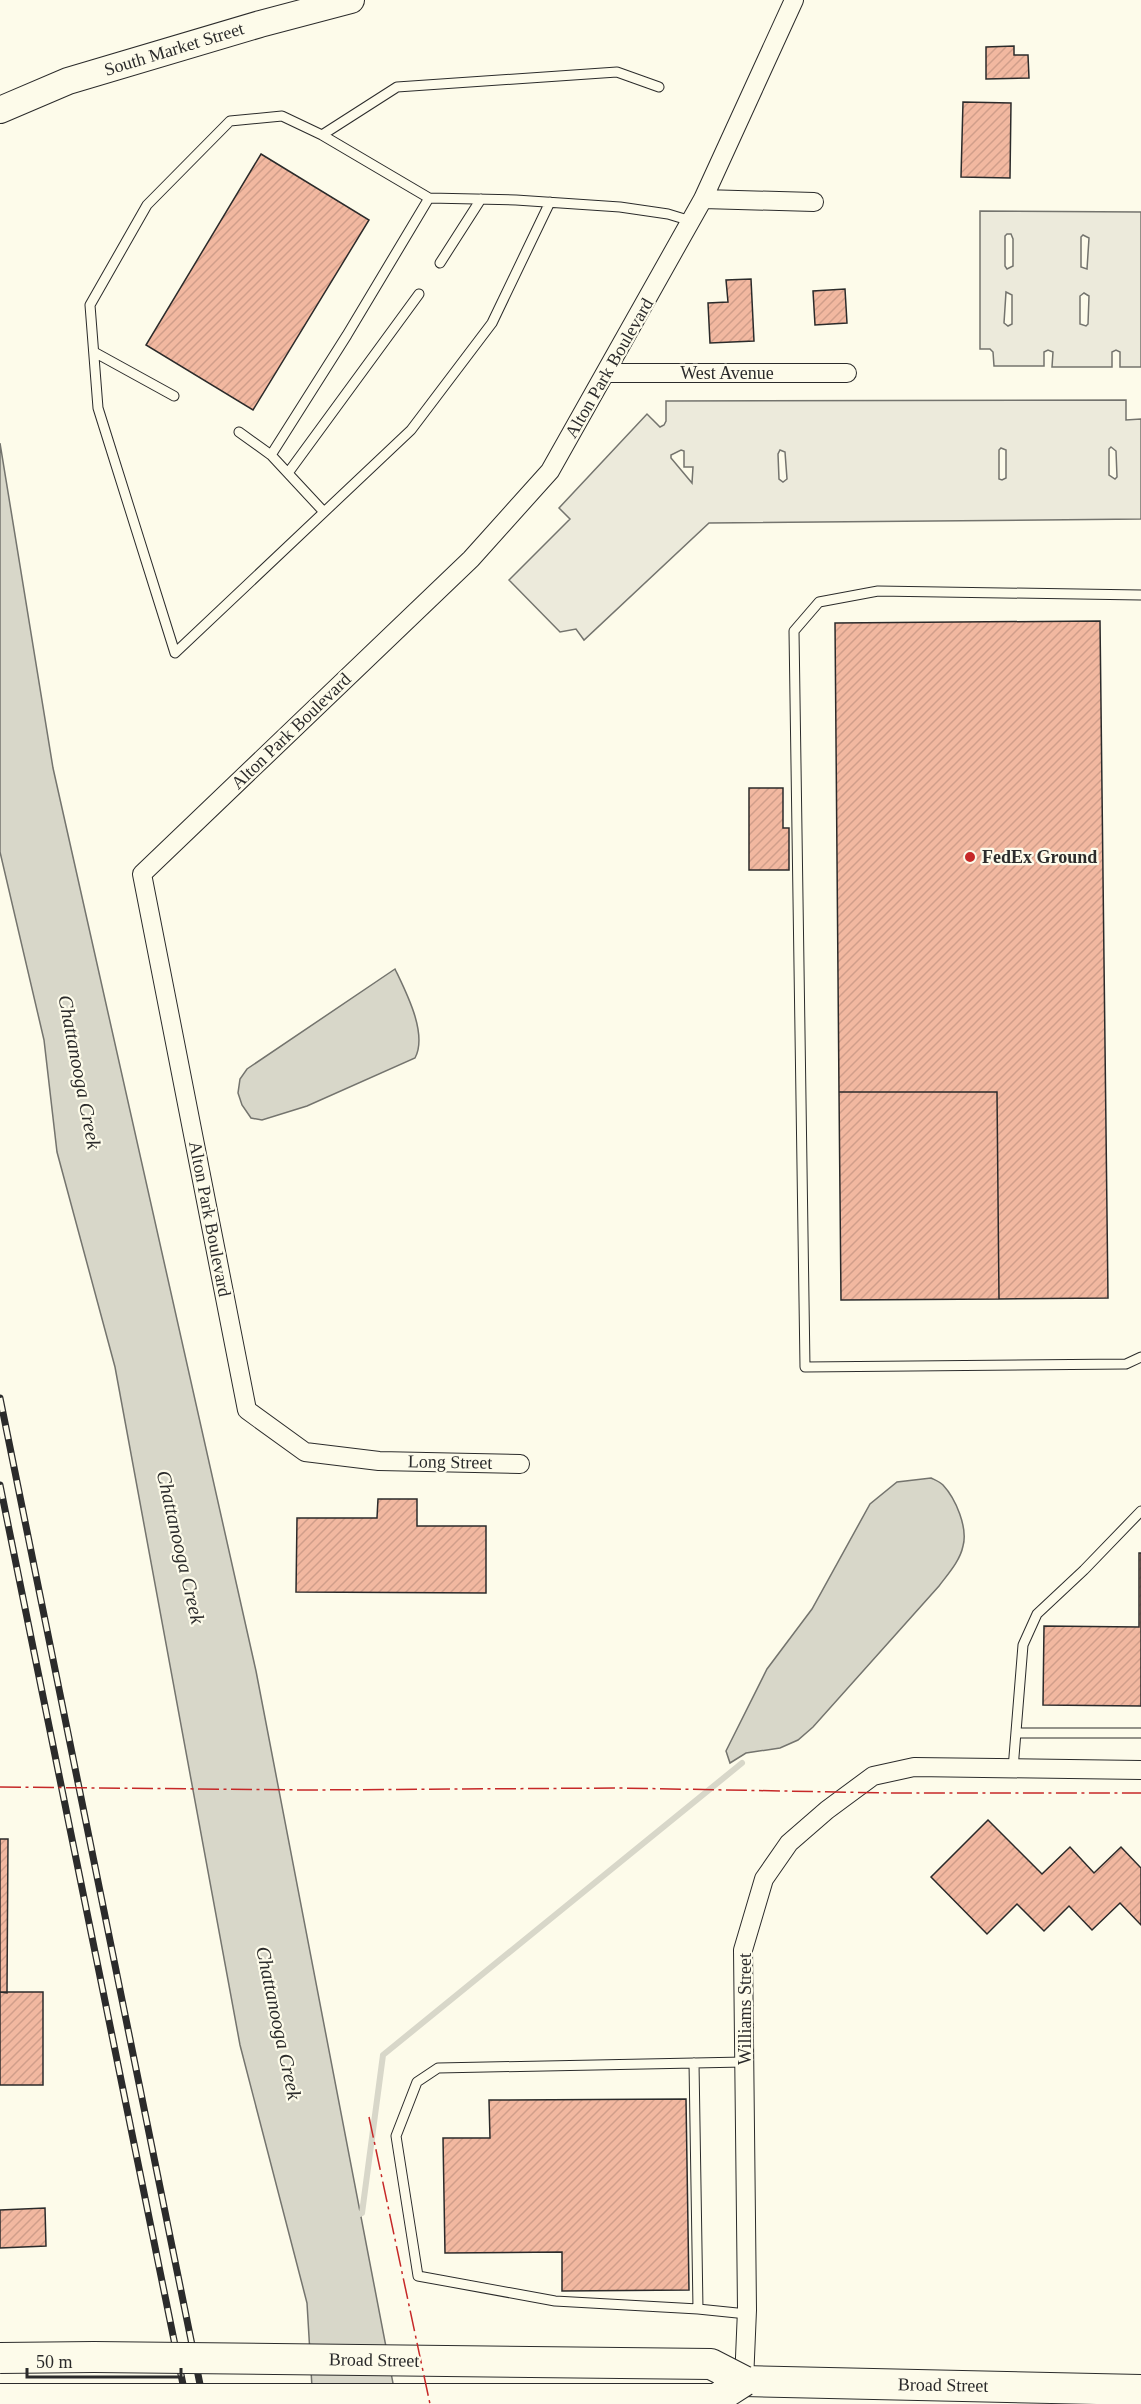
<svg xmlns="http://www.w3.org/2000/svg" width="1141" height="2404" font-family="Georgia,serif">
<defs>
<pattern id="building-hatch" width="6" height="6" patternUnits="userSpaceOnUse" patternTransform="scale(1.5)"><rect width="6" height="6" fill="#f2b8a0"/><path d="M-1 1l2-2M0 6l6-6M5 7l2-2" fill="none" stroke="#d09e8a"/></pattern>
</defs>
<rect width="100%" height="100%" fill="#fdfbea"/>
<path fill="#eceadb" stroke="#74746e" stroke-width="1.5" fill-rule="evenodd" d="M980 211 1141 212V367H1120V352L1116 350 1112 352V367H1052L1053 352 1048 350 1044 352V366H994L993 352 990 349H980ZM1007 234H1011L1013 239V266L1007 269 1005 266V236ZM1083 235 1089 238 1087 269 1081 267V237ZM1006 292 1012 295V324L1008 326 1004 323ZM1084 293 1089 296 1088 324 1086 326 1080 324V296Z
M1126 400V420L1141 419V519L709 523 584 640 576 629 560 632 509 580 570 519 559 508 647 414 660 427 664 425 666 421V401ZM1111 447 1116 451 1117 477 1115 479 1109 475V449ZM1001 448 1006 450V478L1002 480 999 479V450ZM681 450 684 451V467H693L692 483 671 458V455ZM780 450 785 452 787 479 783 482 779 479 778 454Z"/>
<path fill="#d8d7c9" stroke="#74746e" stroke-width="1.5" d="M0 443 53 768 256 1671 397 2404H313L307 2303 240 2045 115 1367 57 1152 44 1040 0 852Z
M395 969C406 992 428 1034 415 1058L307 1106 262 1120 251 1118 242 1105 238 1093 240 1079 247 1069Z
M931 1478C935 1480 940 1482 943 1485 956 1499 968 1528 963 1546 960 1561 948 1574 939 1586L813 1727 798 1740 780 1748 746 1753 730 1763 726 1751 767 1669 812 1609 870 1504 897 1482Z"/>
<g fill="none" stroke-linecap="round" stroke-linejoin="round">
<path stroke="#d8d7c9" stroke-width="6" d="M355 2216 362 2213 383 2055 742 1763"/>
</g>
<path fill="url(#building-hatch)" stroke="#2b2b2b" stroke-width="1.5" d="M1014 46V55H1028L1029 78 986 79V47Z
M963 102 1011 103 1010 178 961 177Z
M261 154 369 220 253 410 146 345Z
M751 279 754 341 710 343 708 303 728 302 726 280Z
M845 289 847 323 815 325 813 291Z
M1100 621 1108 1298 999 1299 997 1092H839L835 623Z
M749 788H783V828H789V870H749Z
M839 1092H997L999 1299 841 1300Z
M378 1499H417V1526H486V1593L296 1592 297 1518H377Z
M1139 1553H1141V1706L1043 1705 1044 1626 1139 1627Z
M988 1820 1042 1874 1070 1847 1094 1873 1121 1847 1141 1868V1925L1120 1903 1092 1930 1069 1906 1044 1931 1017 1904 987 1934 931 1877Z
M0 1839H8L7 1993 0 1992Z
M0 1992H43V2085H0Z
M686 2099 689 2290 562 2291V2252L445 2253 443 2138H490L489 2100Z
M45 2208 46 2246 0 2248V2210Z"/>
<g fill="none" stroke-linecap="round" stroke-linejoin="round">
<g stroke="#2b2b2b" stroke-width="11">
<path id="lane" d="M322 135 397 87 617 72 659 87
M550 202 492 323 411 430 175 653 98 408 90 305 147 205 230 121 282 116 322 135 429 198 516 200 620 207 668 214 691 221
M440 263 481 199
M94 352 174 396
M239 432 271 455 347 335 429 198
M271 455 324 512
M288 473 419 294
M1141 595 878 591 819 602 794 631 805 1367 1126 1364 1141 1357
M1016 1733H1141
M1013 1769 1023 1645 1037 1614 1084 1570 1141 1511
M744 2062 438 2068 417 2082 396 2136 418 2276 555 2301 698 2309 747 2314
M694 2063 698 2309"/>
</g>
<g stroke="#2b2b2b" stroke-width="20">
<path id="street" d="M703 199 814 202
M607 373H847
M520 1464 379 1461 305 1452 247 1410 142 874 471 559 550 471 703 199 794 0
M744 2381 747 2310 743 1950 764 1879 789 1843 827 1810 873 1776 914 1767 1141 1770"/>
</g>
<g stroke="#2b2b2b" stroke-width="28">
<path id="secondary" d="M0 110 68 81 260 24 351 0"/>
</g>
<g stroke="#2b2b2b" stroke-width="32">
<path id="primary" d="M744 2381 1141 2390"/>
</g>
<use href="#lane" stroke="#fdfbea" stroke-width="9"/>
<use href="#street" stroke="#fdfbea" stroke-width="18"/>
<use href="#secondary" stroke="#fdfbea" stroke-width="26"/>
<use href="#primary" stroke="#fdfbea" stroke-width="30"/>
<g stroke="#2b2b2b" stroke-width="7">
<path id="rail" d="M0 1398 204 2404
M0 1485 187 2404"/>
</g>
<use href="#rail" stroke="#fdfbea" stroke-width="4.5" stroke-dasharray="14" stroke-linecap="butt"/>
<g stroke="#2b2b2b" stroke-width="32" stroke-linecap="butt">
<path id="primary-bridge" d="M0 2358 94 2357 711 2364 744 2381
M0 2399H716L744 2381"/>
</g>
<use href="#primary-bridge" stroke="#fdfbea" stroke-width="30"/>
<path stroke="#c62828" stroke-width="1.5" stroke-dasharray="21 4.5 3 4.5" stroke-linecap="butt" d="M0 1787 308 1790 619 1788 892 1793H1141
M369 2117 430 2404"/>
</g>
<circle fill="#c62828" stroke="#fdfbea" stroke-width="2" cx="970" cy="857" r="6"/>
<g text-anchor="middle" dominant-baseline="central" stroke-width="4.5" stroke-linejoin="round" paint-order="stroke">
<g font-size="18" fill="#2b2b2b" stroke="#fdfbea">
<text transform="translate(174 49) rotate(-17)">South Market Street</text>
<text transform="translate(609 368) rotate(-60)">Alton Park Boulevard</text>
<text x="727" y="373">West Avenue</text>
<text transform="translate(291 731) rotate(-44)">Alton Park Boulevard</text>
<text transform="translate(210 1219) rotate(79)">Alton Park Boulevard</text>
<text transform="translate(450 1462) rotate(1)">Long Street</text>
<text transform="translate(745 2009) rotate(-90)">Williams Street</text>
<text transform="translate(374 2360) rotate(1)">Broad Street</text>
<text transform="translate(943 2385) rotate(1)">Broad Street</text>
</g>
<g font-size="18" font-weight="bold" fill="#2b2b2b" stroke="#fdfbea" text-anchor="start">
<text x="982" y="857">FedEx Ground</text>
</g>
<g font-size="20" font-style="italic" fill="#2b2b2b" stroke="#fdfbea">
<text transform="translate(80 1072) rotate(79)">Chattanooga Creek</text>
<text transform="translate(181 1547) rotate(77)">Chattanooga Creek</text>
<text transform="translate(279 2023) rotate(78)">Chattanooga Creek</text>
</g>
</g>
<path d="M27 2368v9h154v-9" fill="none" stroke="#2b2b2b" stroke-width="3"/>
<text x="36" y="2368" font-size="18" fill="#2b2b2b" stroke="#fdfbea" stroke-width="4.5" paint-order="stroke">50 m</text>
</svg>
